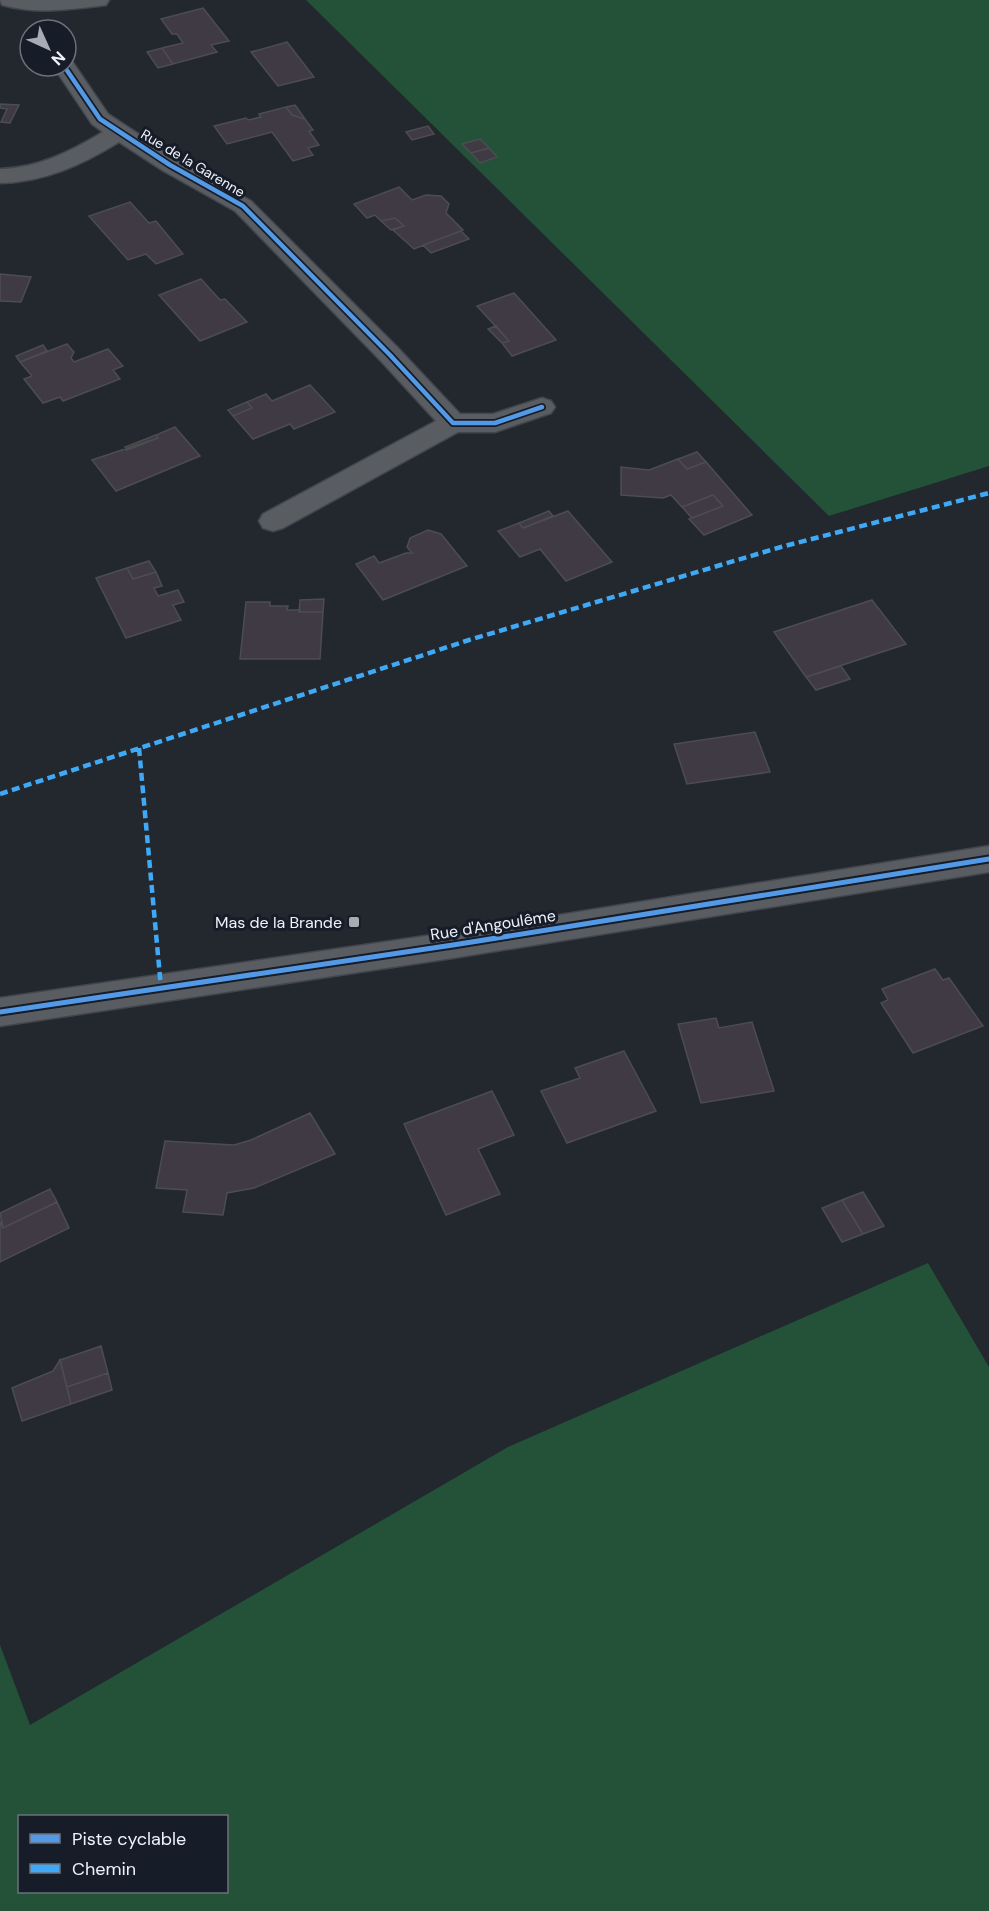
<svg xmlns="http://www.w3.org/2000/svg" width="989" height="1911" font-family="'DM Sans',sans-serif">
<rect width="100%" height="100%" fill="#23272e"/>
<path fill="#235239" fill-rule="evenodd" d="M306 0H989V466L829 516Z
M928 1263 989 1367V1911H0V1645L30 1725 508 1447ZM226 1816V1892H20V1816Z"/>
<path fill="#403a44" stroke="#4c4d51" stroke-width="1.5" d="M203 8 229 41 211 45 217 52 173 64 162 48 183 43 177 34H172L161 19Z
M287 42 314 77 278 86 251 52Z
M162 48 173 64 158 68 147 52Z
M0 104 19 105 10 123 1 122 7 109 0 108Z
M295 105 305 119 292 115 286 107Z
M286 107 292 115 305 119 313 130 309 131 319 145 308 148 313 155 293 161 272 132 227 144 214 126 246 118 248 120 261 117 259 114Z
M428 126 434 134 412 140 406 132Z
M480 139 489 148 471 153 462 144Z
M489 148 497 157 480 163 471 153Z
M399 187 412 200 426 195 441 196 449 204 446 213 463 230 414 249 393 230 404 226 395 218 381 221 375 215 367 218 354 204Z
M130 202 149 223 156 221 183 254 156 264 146 254 128 260 89 216Z
M395 218 404 226 391 230 381 221Z
M461 231 469 239 431 253 423 245Z
M0 274 31 277 21 302 0 301Z
M201 279 220 300 225 299 247 322 200 341 159 295Z
M514 293 556 340 512 356 502 343 509 341 477 306Z
M496 326 509 341 502 343 488 329Z
M67 344 74 352 71 358 74 362 108 349 123 366 113 370 120 379 63 401 60 397 43 403 24 379 32 376 20 362Z
M43 345 47 351 20 362 16 356Z
M310 385 335 412 294 429 290 424 253 439 233 416 252 408 247 402 266 394 272 401Z
M247 402 252 408 233 416 228 410Z
M175 427 200 456 116 491 92 460 158 438 156 435Z
M156 435 158 438 127 450 125 447Z
M697 452 706 462 687 469 678 459Z
M678 459 687 469 706 462 752 515 704 535 689 519 723 506 713 495 682 507 671 495 663 498 621 495V467L649 470Z
M713 495 723 506 692 518 682 507Z
M549 511 553 516 523 528 519 523Z
M568 511 612 562 566 581 540 549 520 557 498 531 519 523 523 528Z
M428 530 441 534 467 566 383 600 356 564 374 556 379 563 406 553H412L407 547 410 538Z
M149 561 156 572 133 579 127 568Z
M127 568 133 579 156 572 162 586 154 588 158 596 178 590 184 602 173 605 181 620 126 638 96 578Z
M324 599 323 612H299L300 600Z
M872 600 906 644 806 677 774 632Z
M246 602H270V606H288L287 610H300L299 612H323L320 659H240Z
M841 666 850 679 816 690 806 677Z
M755 732 770 772 687 784 674 744Z
M935 969 943 980 949 978 983 1026 913 1053 881 1003 888 1000 882 989Z
M716 1018 719 1028 752 1022 774 1091 701 1103 678 1024Z
M624 1051 656 1111 567 1143 541 1091 580 1078 575 1068Z
M492 1091 514 1135 478 1149 500 1194 446 1215 404 1124Z
M310 1113 335 1154 254 1188 227 1193 223 1215 183 1212 187 1190 156 1188 165 1141 234 1145 251 1140Z
M50 1189 57 1202 3 1228 0 1213Z
M863 1192 884 1226 863 1234 842 1200Z
M842 1200 863 1234 842 1242 822 1208Z
M57 1202 69 1228 0 1262V1221L3 1228Z
M101 1346 108 1373 67 1387 60 1360Z
M60 1360 71 1404 22 1421 12 1388 53 1371Z
M108 1373 112 1390 71 1404 67 1387Z"/>
<g fill="none" stroke-linecap="round" stroke-linejoin="round">
<g stroke="#42454c" stroke-width="3">
<path id="minor" d="M0 0H109L106 5 98 6C65 10 35 14 2 5Z
M66 60 72 61 108 114 178 160 251 201 399 349 460 414H493L542 398 551 401 555 407 551 413 495 432H458L283 528 273 531 263 528 259 521 263 514 436 421 381 361 235 211 162 170 119 142C82 165 44 182 0 183V169C39 168 71 151 103 132L92 124 53 66H66Z"/>
</g>
<g stroke="#42454c" stroke-width="3">
<path id="tertiary" d="M989 846V872L453 958 0 1026V998L453 932Z"/>
</g>
<use href="#minor" fill="#595d62" fill-rule="evenodd"/>
<use href="#tertiary" fill="#595d62" fill-rule="evenodd"/>
<path stroke="#3fa9f5" stroke-width="4.5" stroke-dasharray="8 4.5" stroke-linecap="butt" d="M139 748 161 988
M0 794 469 640 781 547 989 493"/>
<g stroke="#161c28" stroke-width="8">
<path id="cycleway-far1" d="M64 66 100 119 170 165 243 206 390 355 453 423H495L542 407"/>
</g>
<g stroke="#161c28" stroke-width="9">
<path id="cycleway" d="M0 1012 453 945 989 859"/>
</g>
<use href="#cycleway-far1" stroke="#5399e6" stroke-width="4.5"/>
<use href="#cycleway" stroke="#5399e6" stroke-width="5"/>
</g>
<rect fill="#a7abb3" stroke="#161c28" stroke-width="2" x="348" y="916" width="12" height="12" rx="3"/>
<g text-anchor="middle" dominant-baseline="central" stroke-width="6" stroke-linejoin="round" paint-order="stroke">
<g font-size="14" fill="#eef2fb" stroke="#161c28">
<text transform="translate(193 163) rotate(31)">Rue de la Garenne</text>
</g>
<g font-size="16" fill="#eef2fb" stroke="#161c28" text-anchor="end">
<text x="342" y="922">Mas de la Brande</text>
</g>
<g font-size="16" fill="#eef2fb" stroke="#161c28">
<text transform="translate(493 925) rotate(-9)">Rue d'Angoulême</text>
</g>
</g>
<rect x="18" y="1815" width="210" height="78" fill="#161c28" stroke="#6c727c" stroke-width="1.5"/>
<rect x="30" y="1834" width="30" height="9" fill="#5399e6" stroke="#6c727c" stroke-width="1.5"/>
<text x="72" y="1845" font-size="18" fill="#eef2fb">Piste cyclable</text>
<rect x="30" y="1864" width="30" height="9" fill="#3fa9f5" stroke="#6c727c" stroke-width="1.5"/>
<text x="72" y="1875" font-size="18" fill="#eef2fb">Chemin</text>
<g transform="translate(48 48) rotate(135)"><circle r="28" fill="#161c28" stroke="#6c727c" stroke-width="1.5"/>
<path d="M0-4.5L10 22L0 15L-10 22Z" fill="#a7abb3"/>
<text y="-9" font-size="16" font-weight="bold" text-anchor="middle" fill="#eef2fb">N</text>
</g>
</svg>
